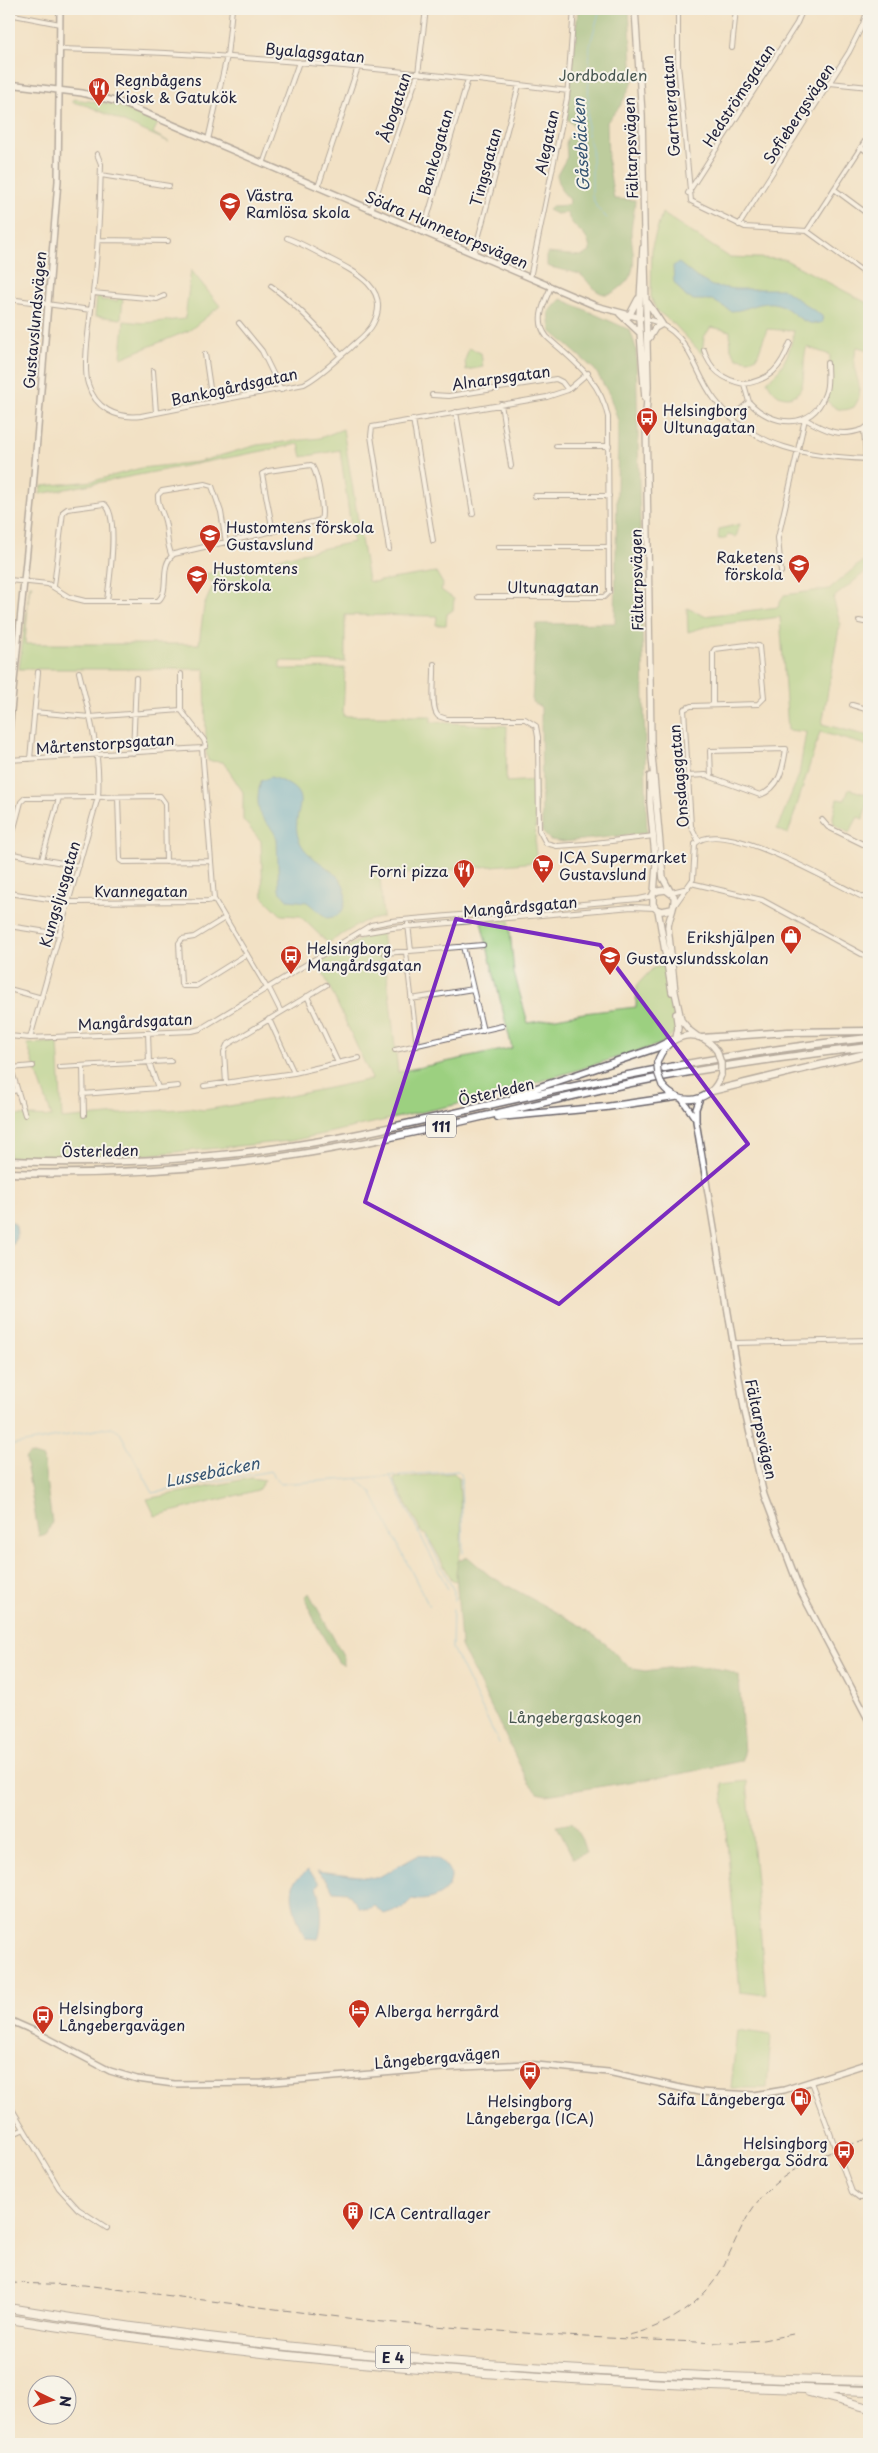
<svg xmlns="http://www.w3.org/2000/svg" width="878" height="2453" font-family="'Playpen Sans',sans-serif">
<rect width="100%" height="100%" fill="#f7f3e8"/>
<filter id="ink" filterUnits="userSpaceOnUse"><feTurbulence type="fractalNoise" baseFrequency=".02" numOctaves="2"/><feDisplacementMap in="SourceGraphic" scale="10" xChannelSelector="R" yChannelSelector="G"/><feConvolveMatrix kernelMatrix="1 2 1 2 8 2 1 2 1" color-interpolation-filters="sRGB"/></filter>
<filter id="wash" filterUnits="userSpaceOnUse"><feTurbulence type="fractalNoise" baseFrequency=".0096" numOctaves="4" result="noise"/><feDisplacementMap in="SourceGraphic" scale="20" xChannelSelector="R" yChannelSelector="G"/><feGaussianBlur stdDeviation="1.12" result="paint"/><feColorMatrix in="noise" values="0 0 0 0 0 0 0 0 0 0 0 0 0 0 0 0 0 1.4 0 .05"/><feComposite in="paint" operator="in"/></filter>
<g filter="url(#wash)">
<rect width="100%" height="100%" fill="#f2e1c5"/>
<path fill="#9cd080" stroke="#5f795e" d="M73 99 113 104 162 123H158L153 133 169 142 88 106 72 102Z
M662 213 729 257 784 259 869 304V350L857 347C849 371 862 379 859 396 859 399 856 404 854 407 841 413 835 409 825 399L829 387 830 355 807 347C800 361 811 397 787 397 777 397 772 390 767 381 784 369 790 351 794 331L767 329 757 357 749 360 737 358 731 349 730 331 711 327 704 337 702 354 674 324 656 310 651 297 652 246Z
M191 270 220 306 190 330 121 358 124 321 143 323 185 319Z
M97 296H101V300L117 301 118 298H123L121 319 95 316Z
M469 348 481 353 483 367 466 370 465 360Z
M343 429 368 581 373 582 436 572 443 584 441 590 454 599 453 610 447 614 446 625H436L437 616 345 615V662L280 661V669L345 668 343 716H431V722L507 726 506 782 537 780 535 847 537 862 380 876 383 917 363 922 328 943 300 916 281 915 263 897 261 841 243 820V792L223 762 208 761 206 751 205 669H19L30 585H32L29 591 25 644H199L204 606 214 583 201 575 353 542 340 450 302 457 299 444 40 494 42 486 93 481 141 468 198 462 257 445 320 438Z
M740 524 736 537 728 535 725 539H718L719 529Z
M869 556V569L833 598 840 623 822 724 869 736V746L820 732 788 834 777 829 799 775 806 732 788 730 780 617 708 626 688 632 687 608 704 616 778 607 784 595 829 589Z
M849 789 869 795 863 819 858 817 849 833 834 824 833 817 837 799 845 800Z
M509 920 514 973 528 1023 584 1013 636 1007 637 985 653 968 664 966 676 1028 674 1033 661 1044 486 1098 291 1141 123 1157H9V1115L52 1117 27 1044 58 1042 62 1119 189 1108 204 1110 290 1096 372 1079 319 964 369 934 382 931 398 1072 512 1048 481 922Z
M454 1473 459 1478C460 1500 462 1523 461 1546 460 1558 456 1569 457 1581L452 1580 427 1535 422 1533 394 1481 395 1478Z
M251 1478 265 1480 258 1490 155 1516 147 1499Z
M747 1781 766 1995 740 1992 722 1784Z
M737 2030 771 2035 767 2088H731Z"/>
<path fill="#7db26e" stroke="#506a54" d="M578 9H629L633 81 621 105 607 122 608 161 614 199 635 200C635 210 632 220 631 230 631 251 641 271 621 287 616 291 611 295 604 294 592 291 589 281 581 275 577 272 555 269 547 266V253L582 256 590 252C589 230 573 232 567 213L556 214 548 210 552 206 569 205 570 200 561 190 557 175 567 157 566 143 568 137 574 134 576 128 567 119Z
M561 299 630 330 636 348 647 833 563 842 550 840 542 832 541 707 532 702 536 624 615 623 618 421 609 394 595 370 551 331 549 312Z
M30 1454 43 1458 52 1522 47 1534 39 1536 25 1458Z
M468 1557 490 1576 583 1627 607 1645 623 1662 634 1669 645 1671 691 1665 725 1670 739 1676 744 1754 741 1761 680 1774 546 1795 538 1793 528 1782 461 1646 456 1572 458 1561Z
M309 1593 344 1657V1666L338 1662 316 1624 305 1597Z
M572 1823 582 1840 586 1853 573 1858 557 1826Z"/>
<path fill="#5bb0d7" stroke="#3e6989" d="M679 263 696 277 712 286 736 289H783L822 316 823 322C802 329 794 309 778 304 761 299 747 311 731 311L712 300H694L686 297 674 282 673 266Z
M271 777C325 795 284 812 301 844 313 867 354 871 344 906 342 915 335 917 327 918L307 902 288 900 279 890 277 840C275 831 270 827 264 820 256 810 257 793 261 781Z
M9 1220 15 1224C19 1235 16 1242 9 1250Z
M417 1856C432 1854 445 1859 451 1875 452 1894 428 1903 412 1899L403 1908 384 1914 375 1906 368 1909 359 1907 347 1892 333 1891 328 1881 317 1871 377 1878Z
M308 1870 320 1883 317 1887C322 1896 323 1930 318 1939L305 1938C298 1920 288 1902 294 1882Z"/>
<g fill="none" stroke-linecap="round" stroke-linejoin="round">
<path stroke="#5bb0d7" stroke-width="1" d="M600 9 590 45 587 132 592 149V196L597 208 607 218
M9 1446 112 1427 119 1431 153 1493 271 1471 280 1484 458 1471 461 1474 463 1553
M390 1476 448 1589
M357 1479 371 1492 429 1606
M426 1536 454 1591V1600
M453 1609 452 1648 499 1743"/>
</g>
</g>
<g filter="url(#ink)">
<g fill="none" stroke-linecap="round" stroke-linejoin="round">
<g stroke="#6b656b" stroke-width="6">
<path id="minor" d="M678 9V64L691 201 745 227 807 231 869 276
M9 14 60 24
M732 48 736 9
M59 49C229 53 399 69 568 91
M830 83 869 87
M208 140 227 56 232 9
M861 147 869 153
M97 154 101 164C100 207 98 250 93 293 91 315 82 364 88 384 95 408 116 419 141 416L304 384C321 375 334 361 349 349 357 341 368 334 373 324 392 289 354 271 328 258 315 251 301 243 287 238
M263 164 299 62
M101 175 169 186
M318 187 358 67
M834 189 869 215
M688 193 797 23 803 9
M371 210 418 74 426 9
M739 225 849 52 863 24 868 9
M807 231 869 135
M423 232 468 79
M99 240 168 241
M474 254 519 85
M530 278 567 98 574 9
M271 286C298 306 320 329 341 355
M93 293 157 299 164 296
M9 299 91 310
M647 319C692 330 691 369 715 400 752 449 812 457 869 459
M239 323 262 351 281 390
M704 350C710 370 723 380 744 384
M205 354 212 402
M153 371 156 413
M432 395 449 396 556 379 562 382 568 390
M749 402 744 384C770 380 781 368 790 343
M501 404 511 466
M456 412 473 514
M731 418 749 402C772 427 812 431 825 394 829 384 827 373 827 363
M413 419 433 541
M556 446H609
M866 459 864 429 869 425
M535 496H609
M498 547H609
M389 549 371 436 372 427 547 397 568 390 588 373
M172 556C166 544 168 533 165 521 163 512 157 505 158 495L162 491 205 484 212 486 221 512 226 543
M781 572 778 538 805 419C826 431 840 438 864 429
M9 580 48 584 69 597 85 601H158C171 590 158 566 174 554L321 520C324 512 318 471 311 465L268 471 262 474 273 532
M54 586 63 512 67 509 104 504C120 514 109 583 107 601
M478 597H604L609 592 608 417C600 379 574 362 547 337 534 321 544 303 551 287
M859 621 869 623
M434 664C435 677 430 708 438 716L447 719H525L536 726 538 737 539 830 546 843 557 846 586 844 654 836
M852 705 869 710
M34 712 90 717 181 710
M202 748 214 899 267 988
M133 753 136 678
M30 759 38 672
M9 760 202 748 206 746 204 740 181 710V674
M687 776 706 775 711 777 760 795C780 788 783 768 786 749L710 751 711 777
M118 797 120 860 123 862 211 861
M822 820 828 827 869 847
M698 840 691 826 684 709 691 706 758 704 764 698 759 646 747 645 715 649 713 652V704
M42 859 59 798
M79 866 13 854 9 847 21 802 25 798 160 796 165 803 166 862
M691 883 762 900 869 958
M672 892 688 888
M9 893 69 902 208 901 214 899
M674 906 693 879 695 844C722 815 839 887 869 900
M225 918 194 937 182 939 179 943 181 984 183 986H196L247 954
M408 924 411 951
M9 926 60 934
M362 933 392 928 632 907 655 908
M463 946 483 1031
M406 952 417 1046
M385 953 483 945
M269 988 281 1012
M9 989 42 998
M307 996 338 1063
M411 999 473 989
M269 1019 294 1073
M148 1033 149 1062 158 1088 178 1086
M9 1036 30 1038 192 1031 200 1029 371 925 391 921 639 899 653 896
M30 1038 98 797C101 754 89 713 79 672
M395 1050 502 1026
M83 1066 84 1115
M9 1067 11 1068 25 1115
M59 1067 171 1061
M11 1068 33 1066
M226 1083 224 1052 227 1045 326 985
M204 1086 294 1073 359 1058
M9 1092 17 1090
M83 1094 158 1088
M733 1343 869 1340
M9 1540H10
M9 2038 13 2021
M811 2082 852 2192 860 2198 869 2197
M9 2104 59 2188 78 2209 107 2228
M9 2136 22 2130"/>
</g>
<g stroke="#6b656b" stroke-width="8">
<path id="tertiary" d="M9 84 82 93 122 103 596 306 641 318
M9 731 32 501 58 181 60 9
M700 1098 696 1109V1121L744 1408 764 1495 800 1590 869 1721
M682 1099 695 1118
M9 2020 34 2031 110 2071 137 2079 174 2084 262 2083 443 2068 526 2064 608 2072 699 2092 754 2095 784 2090 869 2063"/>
</g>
<g stroke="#6b656b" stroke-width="8">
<path id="secondary" d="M635 9 642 115 644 229
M644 227 648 387 646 414 651 745 663 878 670 891
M643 248 639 318 645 398
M648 303 662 324 655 328 649 338
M620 314 639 332
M629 316 638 299
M650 776V803L656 866 654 893
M672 909 662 911 656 909 653 904V894L658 891 666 890 674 896C676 907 669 916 668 927L675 992 681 1020 690 1031 698 1037
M658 910 672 992
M676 1038 678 1028 676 1014
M657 1063C666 1034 699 1025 717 1051
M662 1085C679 1108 712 1103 721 1075"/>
</g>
<g stroke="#6b656b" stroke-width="9">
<path id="primary" d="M702 1038 788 1032 869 1031
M712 1091 869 1053
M513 1096 656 1048 672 1040
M498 1117 606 1107 675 1097
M9 1161C118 1165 220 1160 327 1140 410 1125 493 1103 575 1086 673 1065 770 1048 869 1038
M9 1173C87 1175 167 1171 245 1162 376 1146 503 1110 631 1083 710 1067 789 1056 869 1047"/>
</g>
<g stroke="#6b656b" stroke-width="10">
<path id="motorway" d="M9 2308C293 2356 581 2375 869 2381
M9 2319C294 2365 581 2384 869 2391
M809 2392 869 2408"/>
</g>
<use href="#minor" stroke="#fff" stroke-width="4"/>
<use href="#tertiary" stroke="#fff" stroke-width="5"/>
<use href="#secondary" stroke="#fff" stroke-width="5.5"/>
<use href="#primary" stroke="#fff" stroke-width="6"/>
<use href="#motorway" stroke="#fff" stroke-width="8"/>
<path stroke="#22223b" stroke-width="1" stroke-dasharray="8 4" stroke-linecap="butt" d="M9 2283 84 2285 371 2321 563 2336 719 2343 763 2340 793 2334
M629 2335C672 2325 708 2300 727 2259 738 2235 747 2212 765 2193 793 2164 833 2151 869 2138"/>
<g stroke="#6b656b" stroke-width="8" stroke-linecap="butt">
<path id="secondary-bridge" d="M717 1051 721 1063V1075
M657 1063 658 1074 662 1085"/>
</g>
<use href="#secondary-bridge" stroke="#fff" stroke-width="5.5"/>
</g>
</g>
<path d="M0 0H878V2453H0ZM456 919 600 945 748 1144 559 1304 365 1202Z" fill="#f2e1c5" fill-opacity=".55" fill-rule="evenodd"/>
<path fill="none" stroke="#7b2cbf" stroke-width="4" stroke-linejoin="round" d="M456 919 600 945 748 1144 559 1304 365 1202Z"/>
<defs>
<g id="restaurant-pin" transform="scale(1.125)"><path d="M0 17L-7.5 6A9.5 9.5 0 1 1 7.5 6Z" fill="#c8321e" stroke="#f7f3e8"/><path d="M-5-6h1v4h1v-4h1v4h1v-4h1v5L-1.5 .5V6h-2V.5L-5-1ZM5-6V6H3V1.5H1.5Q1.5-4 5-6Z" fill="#fff"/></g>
<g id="school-pin" transform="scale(1.125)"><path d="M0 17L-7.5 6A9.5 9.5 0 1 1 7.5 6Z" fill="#c8321e" stroke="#f7f3e8"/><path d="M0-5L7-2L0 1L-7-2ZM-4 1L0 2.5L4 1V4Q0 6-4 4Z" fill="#fff"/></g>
<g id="bus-pin" transform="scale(1.125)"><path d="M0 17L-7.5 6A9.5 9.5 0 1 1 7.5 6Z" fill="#c8321e" stroke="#f7f3e8"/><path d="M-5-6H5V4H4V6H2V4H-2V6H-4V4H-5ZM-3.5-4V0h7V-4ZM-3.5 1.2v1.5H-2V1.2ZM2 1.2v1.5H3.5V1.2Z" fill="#fff"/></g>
<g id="supermarket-pin" transform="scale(1.125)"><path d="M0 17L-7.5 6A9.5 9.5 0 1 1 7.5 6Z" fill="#c8321e" stroke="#f7f3e8"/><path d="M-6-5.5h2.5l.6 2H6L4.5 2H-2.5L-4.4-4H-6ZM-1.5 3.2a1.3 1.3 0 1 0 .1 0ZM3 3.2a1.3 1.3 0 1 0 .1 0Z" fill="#fff"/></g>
<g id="shop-pin" transform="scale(1.125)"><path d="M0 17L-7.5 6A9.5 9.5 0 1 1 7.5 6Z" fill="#c8321e" stroke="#f7f3e8"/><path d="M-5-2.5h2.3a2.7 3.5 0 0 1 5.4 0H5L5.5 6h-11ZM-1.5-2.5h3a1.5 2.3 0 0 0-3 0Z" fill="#fff"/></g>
<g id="hotel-pin" transform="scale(1.125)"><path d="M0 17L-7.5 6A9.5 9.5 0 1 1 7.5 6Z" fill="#c8321e" stroke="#f7f3e8"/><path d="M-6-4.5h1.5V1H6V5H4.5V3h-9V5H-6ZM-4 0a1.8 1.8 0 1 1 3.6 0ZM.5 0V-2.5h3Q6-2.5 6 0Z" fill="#fff"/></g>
<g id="fuel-pin" transform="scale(1.125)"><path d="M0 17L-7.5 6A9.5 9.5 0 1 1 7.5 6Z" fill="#c8321e" stroke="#f7f3e8"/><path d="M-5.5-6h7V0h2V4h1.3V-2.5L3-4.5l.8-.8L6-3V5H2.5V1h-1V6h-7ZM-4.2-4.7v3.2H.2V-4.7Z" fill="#fff"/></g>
<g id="building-pin" transform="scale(1.125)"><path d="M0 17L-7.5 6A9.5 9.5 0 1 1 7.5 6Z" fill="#c8321e" stroke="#f7f3e8"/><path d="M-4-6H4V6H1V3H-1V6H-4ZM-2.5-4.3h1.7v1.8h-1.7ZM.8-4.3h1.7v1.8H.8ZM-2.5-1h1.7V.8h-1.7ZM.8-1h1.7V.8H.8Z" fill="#fff"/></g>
</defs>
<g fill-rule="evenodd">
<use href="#restaurant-pin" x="99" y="88"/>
<use href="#school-pin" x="230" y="203"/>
<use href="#bus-pin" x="647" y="418"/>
<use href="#school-pin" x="210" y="535"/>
<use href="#school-pin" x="799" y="565"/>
<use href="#school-pin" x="197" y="576"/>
<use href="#supermarket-pin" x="543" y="865"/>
<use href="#restaurant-pin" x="464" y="870"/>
<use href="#shop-pin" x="791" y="936"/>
<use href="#bus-pin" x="291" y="956"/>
<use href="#school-pin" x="610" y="957"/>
<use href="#hotel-pin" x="359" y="2010"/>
<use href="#bus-pin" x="43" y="2016"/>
<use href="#bus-pin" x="530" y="2072"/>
<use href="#fuel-pin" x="801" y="2098"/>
<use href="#bus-pin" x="844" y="2151"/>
<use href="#building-pin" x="353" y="2212"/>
</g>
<g text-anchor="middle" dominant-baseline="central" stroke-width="4" stroke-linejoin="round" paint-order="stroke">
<g fill="#f7f3e8" stroke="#62616f" stroke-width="1">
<rect x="426" y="1114.5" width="30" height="23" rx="4"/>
<rect x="375.5" y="2345.5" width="35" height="23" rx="4"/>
</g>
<g font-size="14" font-weight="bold" fill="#22223b">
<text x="441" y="1126">111</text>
<text x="393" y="2357">E 4</text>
</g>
<g font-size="15" fill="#22223b" stroke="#f7f3e8">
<text transform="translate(315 52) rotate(5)">Byalagsgatan</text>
<text transform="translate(738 95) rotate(-57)">Hedströmsgatan</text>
<text transform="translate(670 106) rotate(-94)">Gartnergatan</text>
<text transform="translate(394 107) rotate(-72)">Åbogatan</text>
<text transform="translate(798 113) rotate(-57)">Sofiebergsvägen</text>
<text transform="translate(546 142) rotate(-78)">Alegatan</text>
<text transform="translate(630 148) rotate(-92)">Fältarpsvägen</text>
<text transform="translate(435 152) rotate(-74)">Bankogatan</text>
<text transform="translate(485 167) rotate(-75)">Tingsgatan</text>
<text transform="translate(447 229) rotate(23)">Södra Hunnetorpsvägen</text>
<text transform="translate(34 320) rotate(-85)">Gustavslundsvägen</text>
<text transform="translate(501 377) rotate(-8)">Alnarpsgatan</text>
<text transform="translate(234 386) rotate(-12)">Bankogårdsgatan</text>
<text transform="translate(636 580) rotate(-91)">Fältarpsvägen</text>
<text x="553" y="586">Ultunagatan</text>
<text transform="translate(105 743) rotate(-4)">Mårtenstorpsgatan</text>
<text transform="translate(678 776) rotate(-95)">Onsdagsgatan</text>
<text x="141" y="890">Kvannegatan</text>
<text transform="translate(59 894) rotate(-74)">Kungsljusgatan</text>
<text transform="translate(520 906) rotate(-5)">Mangårdsgatan</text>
<text transform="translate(135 1021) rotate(-3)">Mangårdsgatan</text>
<text transform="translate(496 1091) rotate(-13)">Österleden</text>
<text transform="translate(100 1150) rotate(-1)">Österleden</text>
<text transform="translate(762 1429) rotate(78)">Fältarpsvägen</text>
<text transform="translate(437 2057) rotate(-5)">Långebergavägen</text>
</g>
<g font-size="15" fill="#475650" stroke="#f7f3e8">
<text x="603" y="74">Jordbodalen</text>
<text x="575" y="1716">Långebergaskogen</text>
</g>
<g font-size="15" fill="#22223b" stroke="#f7f3e8" text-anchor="start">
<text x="115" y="79">Regnbågens<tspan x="115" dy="17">Kiosk &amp; Gatukök</tspan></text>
<text x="246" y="194">Västra<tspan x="246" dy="17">Ramlösa skola</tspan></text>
<text x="663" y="409">Helsingborg<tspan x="663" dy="17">Ultunagatan</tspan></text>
<text x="226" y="526">Hustomtens förskola<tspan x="226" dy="17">Gustavslund</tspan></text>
<text x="783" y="556" text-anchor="end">Raketens<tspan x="783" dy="17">förskola</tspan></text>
<text x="213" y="567">Hustomtens<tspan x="213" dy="17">förskola</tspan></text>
<text x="559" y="856">ICA Supermarket<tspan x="559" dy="17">Gustavslund</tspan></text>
<text x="448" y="870" text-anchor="end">Forni pizza</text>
<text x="775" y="936" text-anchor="end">Erikshjälpen</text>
<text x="307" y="947">Helsingborg<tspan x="307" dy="17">Mangårdsgatan</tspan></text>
<text x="626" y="957">Gustavslundsskolan</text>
<text x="59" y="2007">Helsingborg<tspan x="59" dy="17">Långebergavägen</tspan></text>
<text x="375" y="2010">Alberga herrgård</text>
<text x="785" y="2098" text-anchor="end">Såifa Långeberga</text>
<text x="530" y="2100" text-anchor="middle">Helsingborg<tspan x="530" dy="17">Långeberga (ICA)</tspan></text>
<text x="828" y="2142" text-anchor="end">Helsingborg<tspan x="828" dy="17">Långeberga Södra</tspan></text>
<text x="369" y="2212">ICA Centrallager</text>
</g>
<g font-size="16" font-style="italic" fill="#365472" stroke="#f7f3e8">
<text transform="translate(580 145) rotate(-93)">Gåsebäcken</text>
<text transform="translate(212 1471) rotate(-11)">Lussebäcken</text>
</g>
</g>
<rect width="878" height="2453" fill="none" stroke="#f7f3e8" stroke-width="30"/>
<g transform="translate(52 2400) rotate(95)"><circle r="24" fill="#f7f3e8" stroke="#a29fa3"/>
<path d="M0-4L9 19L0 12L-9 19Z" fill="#c8321e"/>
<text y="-8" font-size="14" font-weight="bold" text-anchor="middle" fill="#22223b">N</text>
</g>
</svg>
